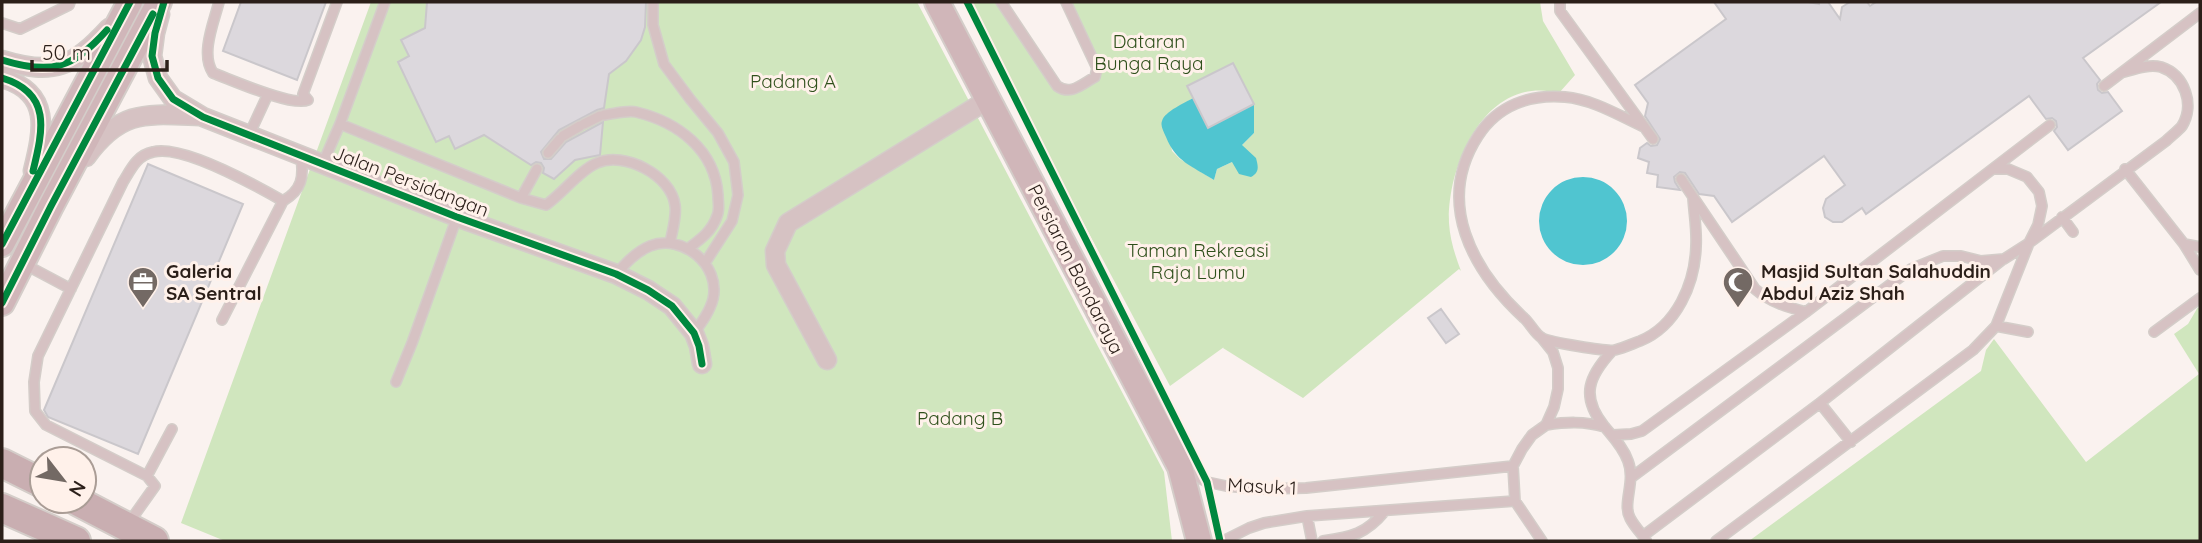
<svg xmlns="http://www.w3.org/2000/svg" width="2202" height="543" font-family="Quicksand,sans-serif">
<rect width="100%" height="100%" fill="#faf2ef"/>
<path fill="#d0e6be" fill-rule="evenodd" d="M371 2H917L1164 472 1172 541H225L181 523Z
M966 2H1007L1052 86 1070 95 1098 79 1101 69 1070 2H1540L1543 21 1575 75 1559 93C1486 74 1447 165 1449 223 1450 240 1455 255 1461 271L1459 269 1303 398 1223 348 1224 347 1170 386ZM1233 63 1254 104V133L1242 145 1232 162 1217 169 1214 180 1180 159 1172 151 1166 115 1193 98 1187 86Z
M2198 307 2200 310V541H1749L1981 371 1986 350 1994 339 2086 462 2199 374 2174 334 2188 324Z"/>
<path fill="#50c5d0" d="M1193 98 1208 127 1254 104V133L1242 145 1256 158C1258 166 1260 172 1251 177L1239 174 1232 162 1217 169 1214 180C1192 166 1176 162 1166 137 1164 132 1160 126 1162 121 1165 111 1185 103 1193 98Z
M1539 221a44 44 0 1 1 88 0a44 44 0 1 1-88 0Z"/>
<path fill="#dcd8dd" stroke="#cac7cb" stroke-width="2" d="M241 2H326L297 80 223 51Z
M427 2H646L645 27 641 40 626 61 609 74 604 108 597 110 559 130 541 152 544 159H551L566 142 603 122 600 155 575 160 554 179 543 173 544 168 541 163 536 162 531 165 484 135 455 149 449 136 436 142 398 62 409 56 401 40 425 28Z
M1714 2H1808L1819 4V2H1828L1840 19 1842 7 1850 2H1867L1870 6 1876 2H2161L2083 58 2100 80 2097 84 2098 90 2102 93 2108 92 2122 111 2068 150 2054 131 2057 127 2056 121 2052 118 2046 119 2029 96 1866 214 1862 208 1842 222H1833L1825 217 1823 208 1826 199 1845 185 1824 156 1732 222 1714 196 1699 194 1685 173 1680 172 1674 177 1675 182 1680 190 1657 187 1658 175 1647 173 1649 162 1638 158 1640 148 1647 143 1651 146 1657 145 1660 139 1645 116 1648 103 1635 85 1726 19Z
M1233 63 1254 104 1208 128 1187 86Z
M148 164 243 204 138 454 48 417 44 410Z
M1441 309 1459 334 1446 343 1428 318Z"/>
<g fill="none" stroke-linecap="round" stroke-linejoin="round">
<g stroke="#d4cdc9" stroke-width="12">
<path id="service" d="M219 2C214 22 200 54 213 73 232 80 292 107 308 100L303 94 337 2
M653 2V25L664 64 690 99 718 133 734 162 738 195 732 221 705 263
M1001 2 1057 86C1071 96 1082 84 1095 77L1097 68 1066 2
M1560 2V11L1653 139
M2 23 20 29 69 5 70 2
M2104 86 2200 13
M604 115C614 114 627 110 636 112 678 122 715 150 718 195 718 202 720 210 717 216 712 231 701 239 689 248
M340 124 521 198 546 205C563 193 580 170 597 163 624 151 671 175 675 205 677 216 672 232 670 243
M584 124 600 116
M1644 127C1620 116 1592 99 1565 97 1530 94 1498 105 1478 136 1435 202 1472 270 1524 318 1530 323 1535 334 1542 338 1549 342 1607 352 1615 350 1623 348 1632 344 1640 341 1677 326 1695 283 1696 246 1697 230 1694 214 1693 198
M249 135 268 94
M563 136 580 126
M548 153 560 139
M323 163 340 124 385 2
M2125 169 2184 244 2200 270
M1681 179 1755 289C1770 302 1787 307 1806 312
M521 198 537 169
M2062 217 2073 232
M2184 244 2200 247
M24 264 71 289
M616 274C626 263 636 252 650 246 682 233 721 265 713 299 710 311 702 322 694 333
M222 320 283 201C302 190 304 177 301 157
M1996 326 2028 332
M2154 332 2200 298
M1541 337 1553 352 1558 368V389L1554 407 1546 425 1532 435 1522 449 1513 466 1515 501 1542 541
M1612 351C1589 376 1580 396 1604 426 1613 437 1623 447 1628 461 1636 482 1622 503 1630 518 1634 526 1641 533 1646 540
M396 382 412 343 457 217
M1820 403 1851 442
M1546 425C1566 422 1584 421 1605 427
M1613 435 1631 434 1642 431 1806 312 2050 125
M1184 470 1207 482 1226 486 1259 489 1306 488 1513 466
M147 476 172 429
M1632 477 1911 269 1943 256H1961L1981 261 2004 259 2029 243 2166 141C2171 136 2178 131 2182 126 2195 105 2185 75 2161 67 2149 64 2135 69 2124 72
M1307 516 1312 541
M128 524 155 486 147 476 46 425 35 411 34 382 38 356 123 182C131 169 137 155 153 152 182 144 255 185 283 201
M1643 536 1820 403 2002 260
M1223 541 1249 528 1264 523 1307 516 1515 501
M1323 541C1352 537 1366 534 1385 511
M1716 541 1973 350 1996 326 2029 243 2038 225 2042 206 2039 192 2027 177 2008 169H1993"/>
</g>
<g stroke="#d4cdc9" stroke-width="21">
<path id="minor" d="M160 14 155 33 152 56 158 78 173 99 203 117 457 217 616 274 648 290 672 306 694 333 699 346 702 364
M2 60C54 76 73 67 109 28
M2 78C52 93 43 130 33 171
M86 157C121 109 146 114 200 116
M827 360 776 265 775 251 788 223 989 99"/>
</g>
<g stroke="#d4cdc9" stroke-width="28">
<path id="secondary" d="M937 2 1180 467 1199 541
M2 244 130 2
M2 303 51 206 159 2"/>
</g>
<g stroke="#d4cdc9" stroke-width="32">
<path id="primary" d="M2 463 42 483
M77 501 154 541
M2 508 76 541"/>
</g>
<use href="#service" stroke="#d6c2c3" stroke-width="9"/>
<use href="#minor" stroke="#d6c2c3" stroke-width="18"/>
<use href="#secondary" stroke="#d0b6b9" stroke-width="24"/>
<use href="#primary" stroke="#c9aeb1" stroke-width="28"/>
<g stroke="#fff1ea" stroke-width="11">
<path id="cycleway" d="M164 2 155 33 152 56 158 78 173 99 203 117 457 217 616 274 648 290 672 306 694 333 699 346 702 364
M967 2 1207 482 1220 541
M2 60C51 75 72 69 107 30
M2 78C52 93 43 130 33 171
M2 244 130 2
M2 303 51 206 153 14"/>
</g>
<use href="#cycleway" stroke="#00873e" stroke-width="7"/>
</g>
<defs>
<g id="office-pin" transform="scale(1.575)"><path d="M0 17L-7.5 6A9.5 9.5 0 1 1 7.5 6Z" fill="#736964" stroke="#fff1ea"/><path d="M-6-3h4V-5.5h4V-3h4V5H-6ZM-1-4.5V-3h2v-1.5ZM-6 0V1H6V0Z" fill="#fff"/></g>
<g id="mosque-pin" transform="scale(1.575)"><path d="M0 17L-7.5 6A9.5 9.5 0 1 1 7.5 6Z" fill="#736964" stroke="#fff1ea"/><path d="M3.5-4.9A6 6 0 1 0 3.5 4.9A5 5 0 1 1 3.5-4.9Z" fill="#fff"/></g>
</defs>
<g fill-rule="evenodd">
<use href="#office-pin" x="143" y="282"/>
<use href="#mosque-pin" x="1738" y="282"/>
</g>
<g text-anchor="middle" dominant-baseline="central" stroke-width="6" stroke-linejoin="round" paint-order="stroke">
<g font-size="19" fill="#2f501b" stroke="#fff1ea">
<text x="1149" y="41">Dataran<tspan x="1149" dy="22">Bunga Raya</tspan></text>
<text x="793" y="81">Padang A</text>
<text x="1198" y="250">Taman Rekreasi<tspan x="1198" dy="22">Raja Lumu</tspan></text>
<text x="960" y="418">Padang B</text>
</g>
<g font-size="19" fill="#2b1f19" stroke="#fff1ea">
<text transform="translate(411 181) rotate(21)">Jalan Persidangan</text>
<text transform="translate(1076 269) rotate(63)">Persiaran Bandaraya</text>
<text transform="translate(1262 486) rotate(3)">Masuk 1</text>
</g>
<g font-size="19" font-weight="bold" fill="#2b1f19" stroke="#fff1ea" text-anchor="start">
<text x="166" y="271">Galeria<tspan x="166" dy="22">SA Sentral</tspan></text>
<text x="1761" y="271">Masjid Sultan Salahuddin<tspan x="1761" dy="22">Abdul Aziz Shah</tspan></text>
</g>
</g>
<rect width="2202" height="543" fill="none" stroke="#2b1f19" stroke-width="7"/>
<g transform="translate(63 480) rotate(121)"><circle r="33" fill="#fff1ea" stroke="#aa9d96" stroke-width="2"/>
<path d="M0-5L12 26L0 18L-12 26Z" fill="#736964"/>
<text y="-10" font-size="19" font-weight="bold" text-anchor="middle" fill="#2b1f19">N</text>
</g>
<path d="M32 60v10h135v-10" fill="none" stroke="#2b1f19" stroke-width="3.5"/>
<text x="42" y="60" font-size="21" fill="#2b1f19" stroke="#fff1ea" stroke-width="5" paint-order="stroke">50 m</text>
</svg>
